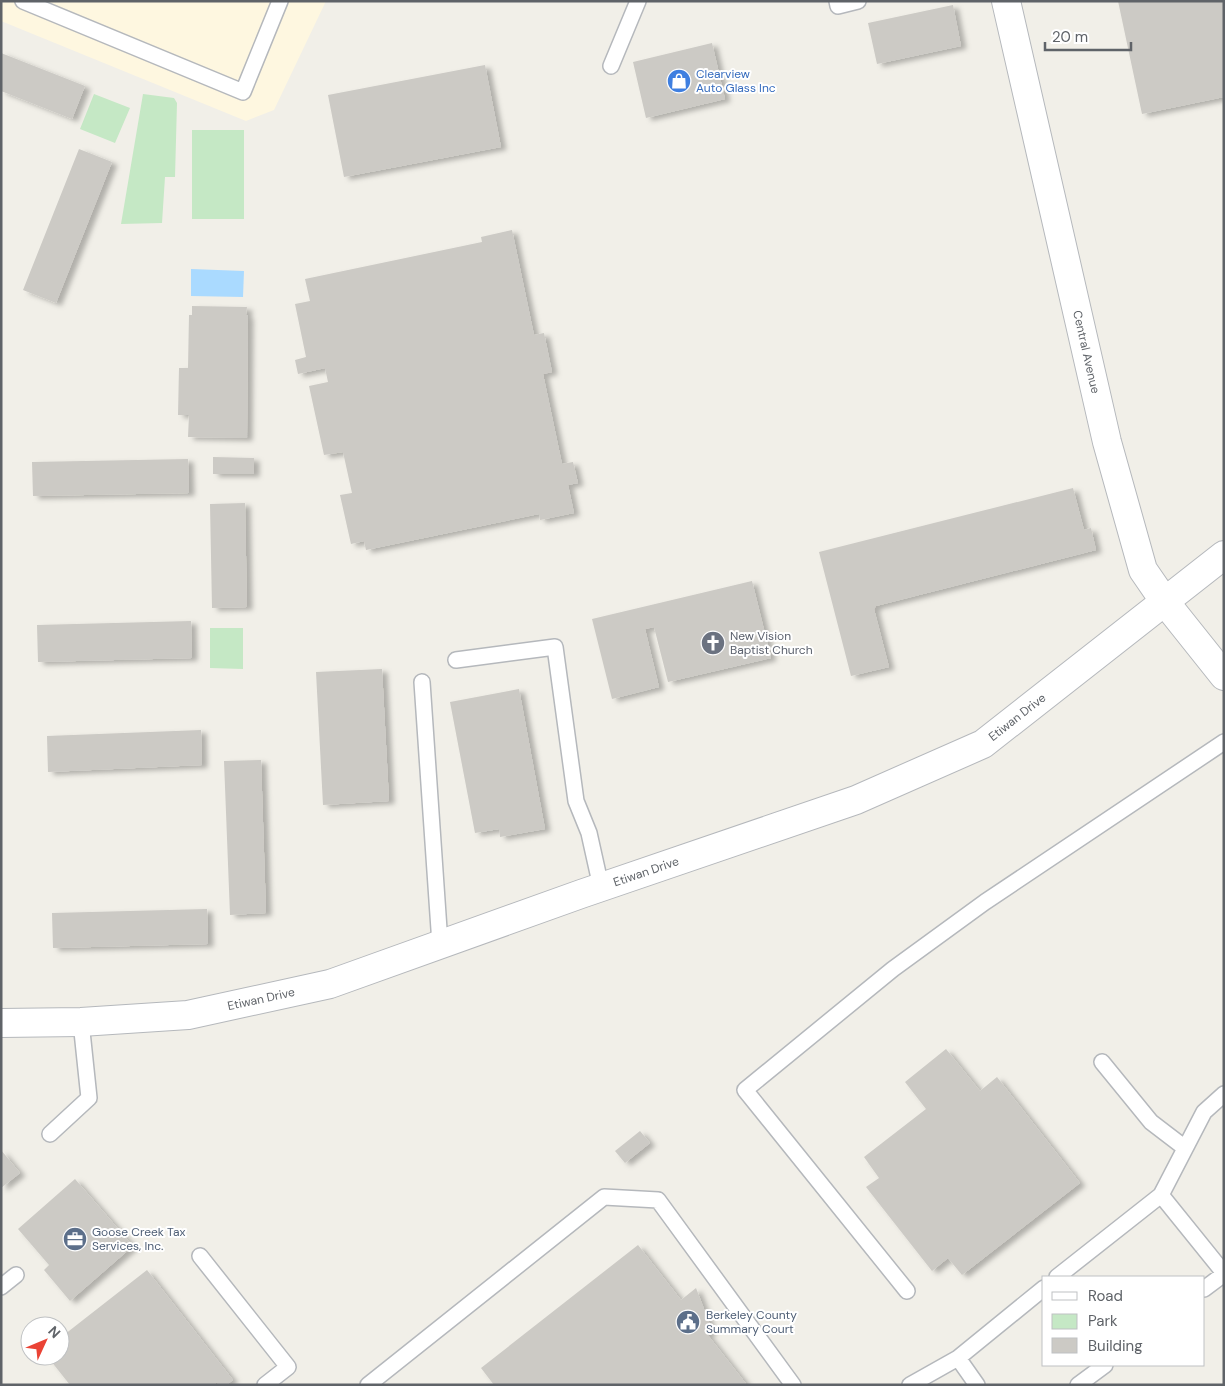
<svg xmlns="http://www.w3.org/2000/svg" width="1225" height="1386" font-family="'DM Sans',sans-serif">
<defs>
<filter id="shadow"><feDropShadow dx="5.5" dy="3" stdDeviation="2.5" flood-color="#0004"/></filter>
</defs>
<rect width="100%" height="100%" fill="#f1efe8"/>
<path fill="#fef7e0" d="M1 1H326L274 110 246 121 1 21Z"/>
<path fill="#c5e8c5" d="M94 94 130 108 115 143 80 129Z
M143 94 174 98 177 103 175 177H165L162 223 121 224Z
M192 130H244V219H192Z
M210 628H243V669L210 668Z"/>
<path fill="#aadaff" d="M191 269 244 271 243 297 191 296Z"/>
<path fill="#cccac5" filter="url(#shadow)" d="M1118 1H1224V97L1142 114Z
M953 5 961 46 877 64 868 23Z
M712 43 725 99 646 118 633 62Z
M1 53 85 86 72 119 1 91Z
M485 65 501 147 344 177 328 95Z
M79 149 112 162 56 303 23 290Z
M512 230 534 335 544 333 552 372 543 374 562 464 573 462 578 483 568 485 574 513 540 520 539 514 366 550 364 541 351 544 340 495 352 493 343 452 324 455 309 386 328 382 325 368 298 374 295 360 306 357 295 304 310 301 305 279 482 242 481 237Z
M192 306 247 307 246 315 248 316 247 438 188 437 189 415H178L179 368H188L189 315H192Z
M213 457 254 458V474H213Z
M188 459 189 493 33 496 32 462Z
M1073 488 1084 530 1091 528 1096 550 876 606 874 609 889 667 851 676 819 552Z
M245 503 247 607 212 608 210 504Z
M752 581 771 658 668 682 654 627 645 629 659 687 612 699 592 619Z
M191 621 192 658 38 662 37 625Z
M382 669 389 801 323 805 316 672Z
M519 689 545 829 500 837 499 829 475 833 450 702Z
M201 730 202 765 48 772 47 736Z
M261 760 266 913 230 915 224 761Z
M207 909 208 944 53 948 52 913Z
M946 1049 980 1091 997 1077 1080 1183 962 1275 948 1258 932 1271 866 1187 879 1178 864 1157 926 1109 905 1082Z
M640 1131 650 1143 625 1163 615 1151Z
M1 1150 20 1173 1 1188Z
M75 1179 133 1246 70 1301 44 1270 49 1265 18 1229Z
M638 1245 681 1300 696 1288 712 1330 707 1334 747 1385H494L481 1368Z
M147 1270 233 1380 226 1385H219L217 1382 214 1385H70L47 1356H60V1338Z"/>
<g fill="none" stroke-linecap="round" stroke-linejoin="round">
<g stroke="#b5b8bc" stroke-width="18">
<path id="service" d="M23 1 243 92 280 1
M837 1 838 6 858 1
M611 66 638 1
M456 660 555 647 576 801 589 833 601 887
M422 682 440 944
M1102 1062 1151 1122 1185 1148
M1224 1094 1204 1112 1161 1195 1224 1273
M50 1134 89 1098 81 1022
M200 1256 288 1367 265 1385
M1057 1277 1161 1195
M1 1287 16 1275
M1204 1289 1224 1274
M907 1291 745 1090 893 969 985 902 1224 742
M368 1385 604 1197 658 1200 793 1385
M910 1385 958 1358
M977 1385 958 1358 1044 1288
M1078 1385 1105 1365"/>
</g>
<g stroke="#b5b8bc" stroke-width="30">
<g id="minor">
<path id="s1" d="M1 1023 81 1022 188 1015 330 984 581 894 856 800 983 744 1224 555"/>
</g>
</g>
<g stroke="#b5b8bc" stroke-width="30">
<g id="tertiary">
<path id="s2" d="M1006 1 1107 442 1143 570 1165 602 1224 676"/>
</g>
</g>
<use href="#service" stroke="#fff" stroke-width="15"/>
<use href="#minor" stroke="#fff" stroke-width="28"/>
<use href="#tertiary" stroke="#fff" stroke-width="28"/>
</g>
<defs>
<g id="shop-disc" transform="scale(1.25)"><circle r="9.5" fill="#3f7fe0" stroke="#fff"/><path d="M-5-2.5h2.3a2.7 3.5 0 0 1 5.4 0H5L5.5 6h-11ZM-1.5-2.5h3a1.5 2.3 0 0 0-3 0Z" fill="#fff"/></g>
<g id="church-disc" transform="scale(1.25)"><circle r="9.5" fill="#6b7280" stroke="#fff"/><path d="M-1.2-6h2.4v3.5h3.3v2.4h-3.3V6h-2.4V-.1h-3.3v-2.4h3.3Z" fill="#fff"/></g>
<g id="office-disc" transform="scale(1.25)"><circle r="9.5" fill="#5c6f8a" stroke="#fff"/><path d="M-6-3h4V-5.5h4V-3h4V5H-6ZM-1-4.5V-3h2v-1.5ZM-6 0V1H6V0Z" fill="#fff"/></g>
<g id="civic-disc" transform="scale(1.25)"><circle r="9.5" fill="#5c6f8a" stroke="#fff"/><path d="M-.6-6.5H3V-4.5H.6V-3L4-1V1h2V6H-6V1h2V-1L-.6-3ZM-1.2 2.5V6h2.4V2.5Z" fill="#fff"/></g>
</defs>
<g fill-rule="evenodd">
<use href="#shop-disc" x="679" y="81"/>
<use href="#church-disc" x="713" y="643"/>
<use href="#office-disc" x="75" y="1239"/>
<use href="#civic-disc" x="688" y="1322"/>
</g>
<g text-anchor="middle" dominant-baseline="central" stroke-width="4" stroke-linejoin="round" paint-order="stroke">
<g font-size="12" fill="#366cbe" stroke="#fff" text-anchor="start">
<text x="696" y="74">Clearview<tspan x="696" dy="14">Auto Glass Inc</tspan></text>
</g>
<g font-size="12" fill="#5f6368" stroke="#fff">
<text stroke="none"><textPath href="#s2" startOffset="360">Central Avenue</textPath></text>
<text stroke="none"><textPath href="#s1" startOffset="1072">Etiwan Drive</textPath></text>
<text stroke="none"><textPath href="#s1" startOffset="668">Etiwan Drive</textPath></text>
<text stroke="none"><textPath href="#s1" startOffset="262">Etiwan Drive</textPath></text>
</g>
<g font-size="12" fill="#5b616d" stroke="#fff" text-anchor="start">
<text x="730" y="636">New Vision<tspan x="730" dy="14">Baptist Church</tspan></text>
</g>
<g font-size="12" fill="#4e5e75" stroke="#fff" text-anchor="start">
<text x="92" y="1232">Goose Creek Tax<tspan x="92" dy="14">Services, Inc.</tspan></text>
<text x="706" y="1315">Berkeley County<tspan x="706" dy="14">Summary Court</tspan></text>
</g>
</g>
<rect width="1225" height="1386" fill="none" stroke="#5f6368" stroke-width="5"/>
<rect x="1042" y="1276" width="162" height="90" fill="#ffffff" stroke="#bfc1c3"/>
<rect x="1052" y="1292" width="25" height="8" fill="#ffffff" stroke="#bfc1c3"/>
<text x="1088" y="1301" font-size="15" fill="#5f6368">Road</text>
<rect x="1052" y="1314" width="25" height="15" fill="#c5e8c5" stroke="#bfc1c3"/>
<text x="1088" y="1326" font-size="15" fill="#5f6368">Park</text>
<rect x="1052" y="1338" width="25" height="15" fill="#cccac5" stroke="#bfc1c3"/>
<text x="1088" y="1351" font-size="15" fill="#5f6368">Building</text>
<g transform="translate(45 1341) rotate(46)"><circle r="24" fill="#ffffff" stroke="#bfc1c3"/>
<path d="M0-4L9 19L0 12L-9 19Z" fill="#ea4335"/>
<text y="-8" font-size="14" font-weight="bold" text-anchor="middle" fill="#5f6368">N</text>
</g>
<path d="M1045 42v8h86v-8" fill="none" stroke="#5f6368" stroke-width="2.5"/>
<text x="1052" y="42" font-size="15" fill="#5f6368" stroke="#ffffff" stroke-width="4" paint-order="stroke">20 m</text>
</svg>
